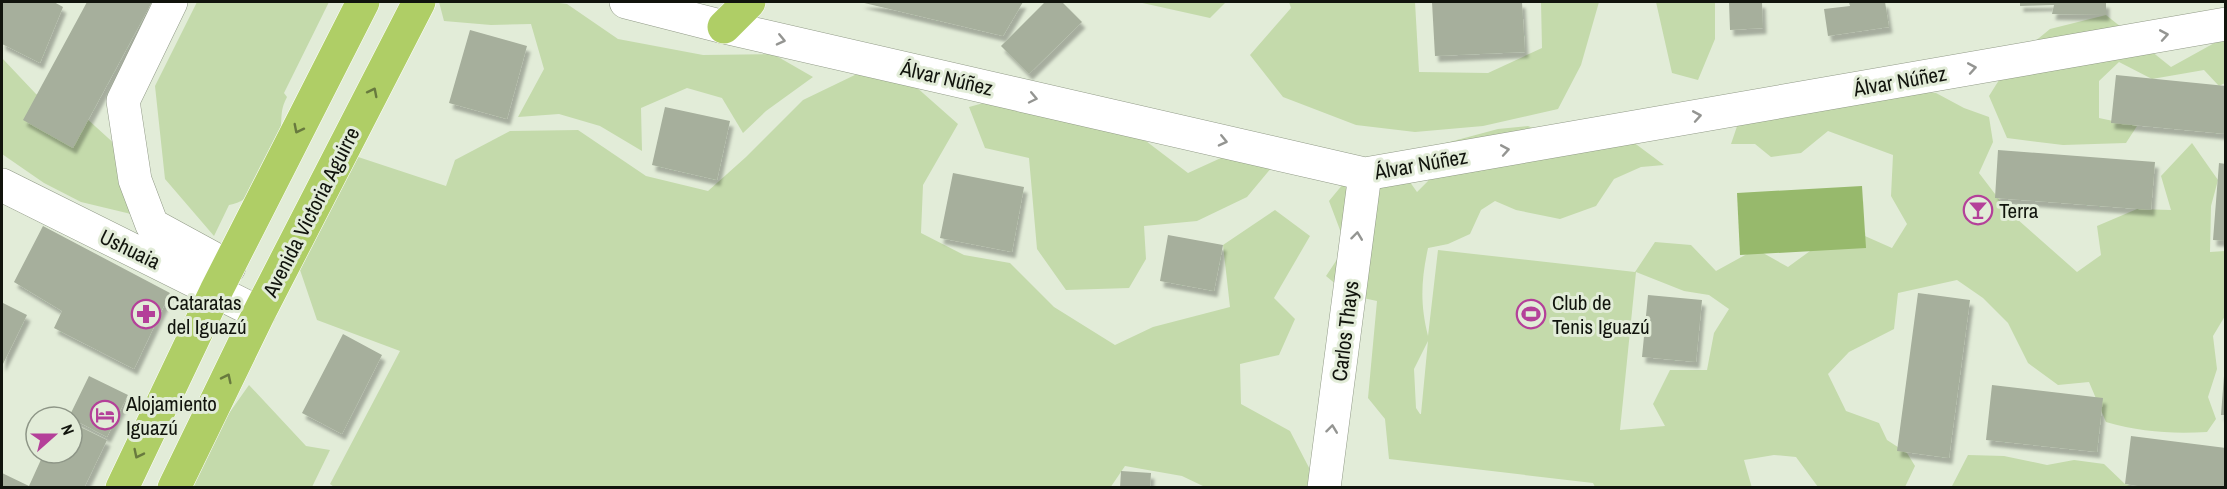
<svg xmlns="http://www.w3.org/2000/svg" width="2227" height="489" font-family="'Archivo Narrow',sans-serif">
<defs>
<filter id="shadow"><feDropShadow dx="3.5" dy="6" stdDeviation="1.5" flood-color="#0004"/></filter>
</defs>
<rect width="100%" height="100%" fill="#e2ecd8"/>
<path fill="#c4daab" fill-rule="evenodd" d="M197 2H329L284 93 287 97C281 109 282 112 281 124 281 147 274 173 257 189 247 198 242 202 229 205L214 236 165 179 155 86Z
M439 2H552L567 4 618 39 703 55 773 54 813 77 766 111 743 133 722 98 687 88 641 108 642 151 600 126 559 114 518 117 544 69 531 24 491 25 444 21Z
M1138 2H1226L1210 18Z
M1289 2H1415L1419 72 1488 73 1542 48 1541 2H1599L1581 65 1558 109 1483 126 1415 132 1356 125 1283 97 1250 55 1291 8Z
M1656 2H1715V39L1698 80 1672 73Z
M2106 15 2171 67 2218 41 2225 32V83L2219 86 2204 70 2152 79 2119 62 2099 81V118L2137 126 2126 143 2063 145 2007 138 1989 96 2011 61 2050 29Z
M2 58 36 94 74 107 118 147 131 214 81 202 44 183 2 154Z
M859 73 915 86 958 124 923 185 921 233 964 255 1010 263 1054 307 1115 345 1153 327 1230 307 1223 245 1275 210 1310 236 1274 298 1295 319 1279 355 1240 364 1241 404 1290 431 1319 487H1205L1182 476 1125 466 1110 488 334 487 330 484 400 351 317 320 299 267 343 152 446 186 455 160 510 131 578 130 646 176 708 191 746 157 803 100Z
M1895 89 1936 93 1964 108 1989 117 1993 142 1979 173 2008 211 2077 272 2101 255 2097 226 2137 209 2171 210 2161 176 2192 143 2218 180 2211 206 2210 252 2225 251V316L2213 336 2217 369 2208 397 2216 419 2207 432C2171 434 2141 432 2106 422L2089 382 2058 385 2028 363 2008 323 1983 298 1957 280 1898 293 1894 329 1849 352 1828 374 1846 411 1879 423 1887 440 1907 453 1915 466 1905 487H1818L1796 457 1774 455 1744 460 1752 488 1595 487 1593 483 1389 459 1385 419 1368 398 1377 301 1349 295 1326 276 1340 255 1356 243 1340 230 1329 201 1353 172 1400 168 1417 192 1428 181 1442 144 1498 129 1528 126 1560 140 1629 139 1664 165 1641 167 1614 179 1596 206 1560 219 1516 210 1495 201 1481 210 1470 234 1448 244 1428 248C1421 281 1420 304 1428 336L1438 250 1635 272 1655 242 1691 245 1716 271 1756 249 1788 267 1821 243 1840 225 1892 248 1907 224 1891 196 1893 155 1828 131 1801 153 1771 157 1755 144H1731L1746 100ZM1636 272 1684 291 1709 295 1729 309 1714 333 1707 370H1670L1653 404 1665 426 1620 430ZM1428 341 1421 414H1420L1416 408 1414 369Z
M1016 94 1113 116 1188 173 1245 147 1282 155 1247 197 1197 221 1144 226 1146 259 1129 288 1066 290 1037 249 1029 158 985 148 969 107Z
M249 385 306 446 330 450 312 487 185 488 220 426Z
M1968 455 2004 456 2047 465 2074 460 2104 464 2125 484 2134 487 1951 488Z"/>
<path fill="#97b96c" d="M1862 186 1866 248 1740 255 1737 193Z"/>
<path fill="#a6af9c" filter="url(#shadow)" d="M2 2H54L63 7 40 63 2 44Z
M87 2H152L73 148 23 120Z
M860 2H1023L1003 36Z
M1045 2H1062L1082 22 1029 74 1001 46Z
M1432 2H1522L1525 52 1435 56Z
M1729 2H1762L1763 28 1730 30Z
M1849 2H1885L1889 27 1828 36 1824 9 1850 6Z
M2020 2H2106V15L2052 14 2054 5 2020 6Z
M470 30 527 46 507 119 449 103Z
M2116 75 2226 86V134L2111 123Z
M665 107 730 121 717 180 652 165Z
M1998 150 2155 162 2151 210 1995 198Z
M2219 163 2226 164V241L2213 240Z
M953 173 1024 187 1012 252 940 238Z
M43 226 170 293 134 369 54 328 62 311 14 282Z
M1168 235 1223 245 1214 291 1160 281Z
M1918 293 1970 300 1949 458 1897 451Z
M1648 295 1702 300 1696 362 1642 357Z
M3 303 27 315 2 366V307Z
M343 334 382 355 342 434 302 413Z
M89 376 128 395 107 437 69 417Z
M2224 376H2226V415H2221Z
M1992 385 2103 398 2097 452 1986 440Z
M72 423 107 440 84 488H2V473L29 486 44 453H72Z
M2131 436 2226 448V488H2151L2125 484Z
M1121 471 1151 473 1150 488H1120Z"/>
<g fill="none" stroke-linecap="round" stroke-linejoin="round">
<g stroke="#919a87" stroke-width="34">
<path id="minor" d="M171 2 123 101 135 180 152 225 229 267
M626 2 724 27 1365 174 2226 24
M2 185 259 313
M1324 488 1365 174"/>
</g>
<g stroke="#fff" stroke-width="34">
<path id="major" d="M724 27 749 2
M122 488 216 291 363 2
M174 488 259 313 419 2"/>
</g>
<use href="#minor" stroke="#fff" stroke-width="33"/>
<use href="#major" stroke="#afce66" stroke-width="33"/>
</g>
<defs><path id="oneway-chevron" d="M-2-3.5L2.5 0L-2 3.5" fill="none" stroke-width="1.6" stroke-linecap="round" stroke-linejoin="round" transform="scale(1.5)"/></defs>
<g stroke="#949592">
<use href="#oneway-chevron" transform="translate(2164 35) rotate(-10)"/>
<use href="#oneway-chevron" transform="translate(781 40) rotate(13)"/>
<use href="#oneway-chevron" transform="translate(1972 68) rotate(-10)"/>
<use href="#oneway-chevron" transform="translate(1033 98) rotate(12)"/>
<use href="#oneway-chevron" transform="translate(1697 116) rotate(-10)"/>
<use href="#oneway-chevron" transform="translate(1223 141) rotate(13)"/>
<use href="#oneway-chevron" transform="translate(1505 150) rotate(-10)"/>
<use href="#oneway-chevron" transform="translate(1357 236) rotate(-83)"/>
<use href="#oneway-chevron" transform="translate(1332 429) rotate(-83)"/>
</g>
<g stroke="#687a3e">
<use href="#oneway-chevron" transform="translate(373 92) rotate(-63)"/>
<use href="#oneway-chevron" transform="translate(298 129) rotate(117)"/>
<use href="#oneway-chevron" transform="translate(227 378) rotate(-64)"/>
<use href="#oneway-chevron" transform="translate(138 454) rotate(116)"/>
</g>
<defs>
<g id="bar-ring" transform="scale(1.5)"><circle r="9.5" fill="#e2ecd8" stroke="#b44099" stroke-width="1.5"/><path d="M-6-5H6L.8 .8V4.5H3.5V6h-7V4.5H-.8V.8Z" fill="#b44099"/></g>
<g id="pharmacy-ring" transform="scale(1.5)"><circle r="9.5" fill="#e2ecd8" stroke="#b44099" stroke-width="1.5"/><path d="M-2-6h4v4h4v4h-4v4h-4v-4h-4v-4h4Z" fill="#b44099"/></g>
<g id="stadium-ring" transform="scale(1.5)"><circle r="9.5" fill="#e2ecd8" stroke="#b44099" stroke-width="1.5"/><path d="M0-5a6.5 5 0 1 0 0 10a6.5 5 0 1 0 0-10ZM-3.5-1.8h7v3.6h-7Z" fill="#b44099"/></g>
<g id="hotel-ring" transform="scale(1.5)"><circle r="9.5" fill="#e2ecd8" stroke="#b44099" stroke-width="1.5"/><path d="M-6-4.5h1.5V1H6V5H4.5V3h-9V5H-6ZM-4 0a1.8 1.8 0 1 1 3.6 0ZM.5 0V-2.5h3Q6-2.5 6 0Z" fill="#b44099"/></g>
</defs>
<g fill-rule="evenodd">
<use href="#bar-ring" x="1978" y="210"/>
<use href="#pharmacy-ring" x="146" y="314"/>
<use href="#stadium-ring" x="1531" y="314"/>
<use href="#hotel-ring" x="105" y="415"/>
</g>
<g text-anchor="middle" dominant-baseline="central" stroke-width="6" stroke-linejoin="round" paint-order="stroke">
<g font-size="21" fill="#11140d" stroke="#e2ecd8">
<text transform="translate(947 78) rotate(13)">Álvar Núñez</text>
<text transform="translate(1900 81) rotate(-10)">Álvar Núñez</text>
<text transform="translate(1421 164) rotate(-10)">Álvar Núñez</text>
<text transform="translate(311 212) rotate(-63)">Avenida Victoria Aguirre</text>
<text transform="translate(130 249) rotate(26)">Ushuaia</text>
<text transform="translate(1345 331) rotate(-83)">Carlos Thays</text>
</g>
<g font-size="21" fill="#11140d" stroke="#e2ecd8" text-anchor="start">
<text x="1999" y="210">Terra</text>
<text x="167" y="302">Cataratas<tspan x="167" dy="24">del Iguazú</tspan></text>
<text x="1552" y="302">Club de<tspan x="1552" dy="24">Tenis Iguazú</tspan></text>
<text x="126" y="403">Alojamiento<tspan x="126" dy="24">Iguazú</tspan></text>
</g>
</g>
<rect width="2227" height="489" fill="none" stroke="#11140d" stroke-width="6"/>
<g transform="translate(54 435) rotate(69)"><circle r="28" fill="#e2ecd8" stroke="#8e9687" stroke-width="1.5"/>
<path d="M0-4.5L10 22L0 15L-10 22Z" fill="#b44099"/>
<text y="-9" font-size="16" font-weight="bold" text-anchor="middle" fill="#11140d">N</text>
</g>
</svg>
